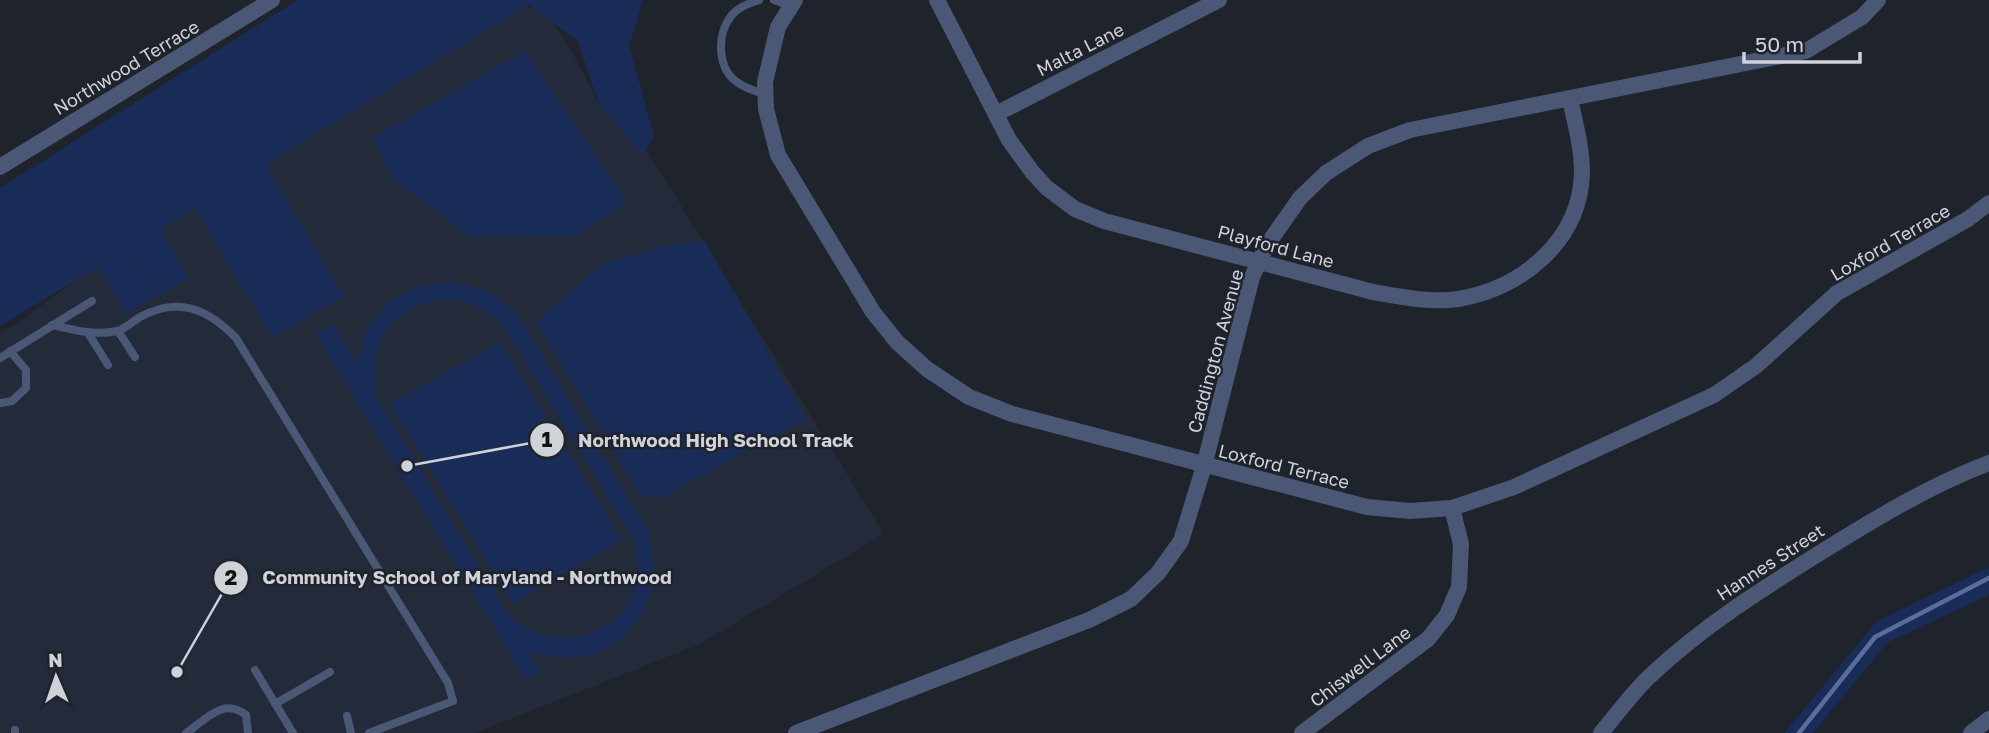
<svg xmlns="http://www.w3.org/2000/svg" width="1989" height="733" font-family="'Golos Text',sans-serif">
<rect width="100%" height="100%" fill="#1e232c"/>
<path fill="#232a39" d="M519 4 547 13 569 46 599 104 648 152 884 534 700 644 475 733H0V333L22 320 96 265Z"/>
<path fill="#192b57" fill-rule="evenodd" d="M297 0H643L629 46 654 136 642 155 599 104 578 41 528 5 263 166 266 165 344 296 272 338 195 208 160 229 189 278 159 296 129 248 157 296 126 314 98 267 0 326V188Z
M525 51 627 203 575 236 471 237 396 182 372 138Z
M705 241 806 419 659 499 639 493 536 322 600 265 661 246Z
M450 281 488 291 516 312 649 532 655 579 642 615 621 639 593 655 561 658 529 652 540 672 526 680 315 333 333 324 357 364 367 327 389 302 417 287ZM435 300C466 300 478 304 502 324L634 540C637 558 640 576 633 594 622 624 584 642 553 637 537 635 523 626 510 617L378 400C367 348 383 316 435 300Z
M500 342 622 540 513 603 390 404Z
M1989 567V595L1887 643 1813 733H1784L1877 621Z"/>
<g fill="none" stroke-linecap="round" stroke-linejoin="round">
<path stroke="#596c9c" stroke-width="4.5" d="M1799 733 1875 637 1989 578"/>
<path stroke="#4a5876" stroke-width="8" d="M759 0C748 4 738 7 731 16 716 36 717 71 740 84 747 89 757 91 766 95
M774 0 790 6
M52 325C73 330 95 336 117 331 125 329 132 322 140 317 178 296 208 309 236 338L448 683 453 701 369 733
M118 331 135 357
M88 333 108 365
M0 358 92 301
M0 403 12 401 26 388V370L10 351
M255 670 293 733
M275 704 330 672
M347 716 351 733
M15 733V730
M186 733C207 719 223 697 246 715L248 733"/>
<path stroke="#4a5876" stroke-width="16" d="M795 0 778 27 765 82 766 109 778 155 873 312 897 342 927 369 969 397 1012 414 1367 507 1410 511 1452 508 1514 487 1714 395 1756 366 1837 293 1968 219 1989 203
M937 0 1009 140 1033 173 1047 188 1075 209 1104 221 1373 292C1401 297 1430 303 1458 299 1522 288 1580 241 1582 173 1582 147 1575 123 1570 99
M996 114 1219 0
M0 167 272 0
M796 733 1089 620 1131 599 1158 573 1181 541 1204 466 1252 277 1267 245 1300 198 1326 173 1368 146 1410 130 1806 51 1862 17 1878 0
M1302 733 1428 639 1447 615 1459 587 1461 544 1452 508
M1601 733C1617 714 1632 693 1650 676 1703 626 1762 589 1823 551 1876 518 1931 485 1989 463
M1971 733 1989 719"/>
</g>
<g text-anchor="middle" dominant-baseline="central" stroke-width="5" stroke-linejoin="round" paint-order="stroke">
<g font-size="18" fill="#cfd2d9" stroke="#1e232c">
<text transform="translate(1080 49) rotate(-27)">Malta Lane</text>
<text transform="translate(126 67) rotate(-31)">Northwood Terrace</text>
<text transform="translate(1890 242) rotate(-30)">Loxford Terrace</text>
<text transform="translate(1276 246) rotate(15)">Playford Lane</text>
<text transform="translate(1215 351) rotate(-75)">Caddington Avenue</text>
<text transform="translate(1284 466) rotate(14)">Loxford Terrace</text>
<text transform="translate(1770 562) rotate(-33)">Hannes Street</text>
<text transform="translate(1360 666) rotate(-37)">Chiswell Lane</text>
</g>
</g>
<path fill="none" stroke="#cfd2d9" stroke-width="2.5" d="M407 466L547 440M177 672L231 578"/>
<g fill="#cfd2d9" stroke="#1e232c" stroke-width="2.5">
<circle cx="407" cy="466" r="7"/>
<circle cx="177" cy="672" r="7"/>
<circle cx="547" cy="440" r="18"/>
<circle cx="231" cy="578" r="18"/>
</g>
<g font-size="21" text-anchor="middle" font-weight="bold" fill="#111">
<text x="547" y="447">1</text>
<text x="231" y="585">2</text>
</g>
<g font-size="19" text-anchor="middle" font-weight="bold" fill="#cfd2d9" stroke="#1e232c" stroke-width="5" stroke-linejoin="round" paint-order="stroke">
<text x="716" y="447">Northwood High School Track</text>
<text x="467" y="584">Community School of Maryland - Northwood</text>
</g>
<g transform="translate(56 677) rotate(358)" stroke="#1e232c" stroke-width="5" paint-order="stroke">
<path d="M0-5L12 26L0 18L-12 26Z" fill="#cfd2d9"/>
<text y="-10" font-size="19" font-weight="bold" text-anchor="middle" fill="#cfd2d9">N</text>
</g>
<path d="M1744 52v10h116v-10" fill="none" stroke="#cfd2d9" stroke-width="3.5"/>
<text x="1755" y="52" font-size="21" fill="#cfd2d9" stroke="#1e232c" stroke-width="5" paint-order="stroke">50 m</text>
</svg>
